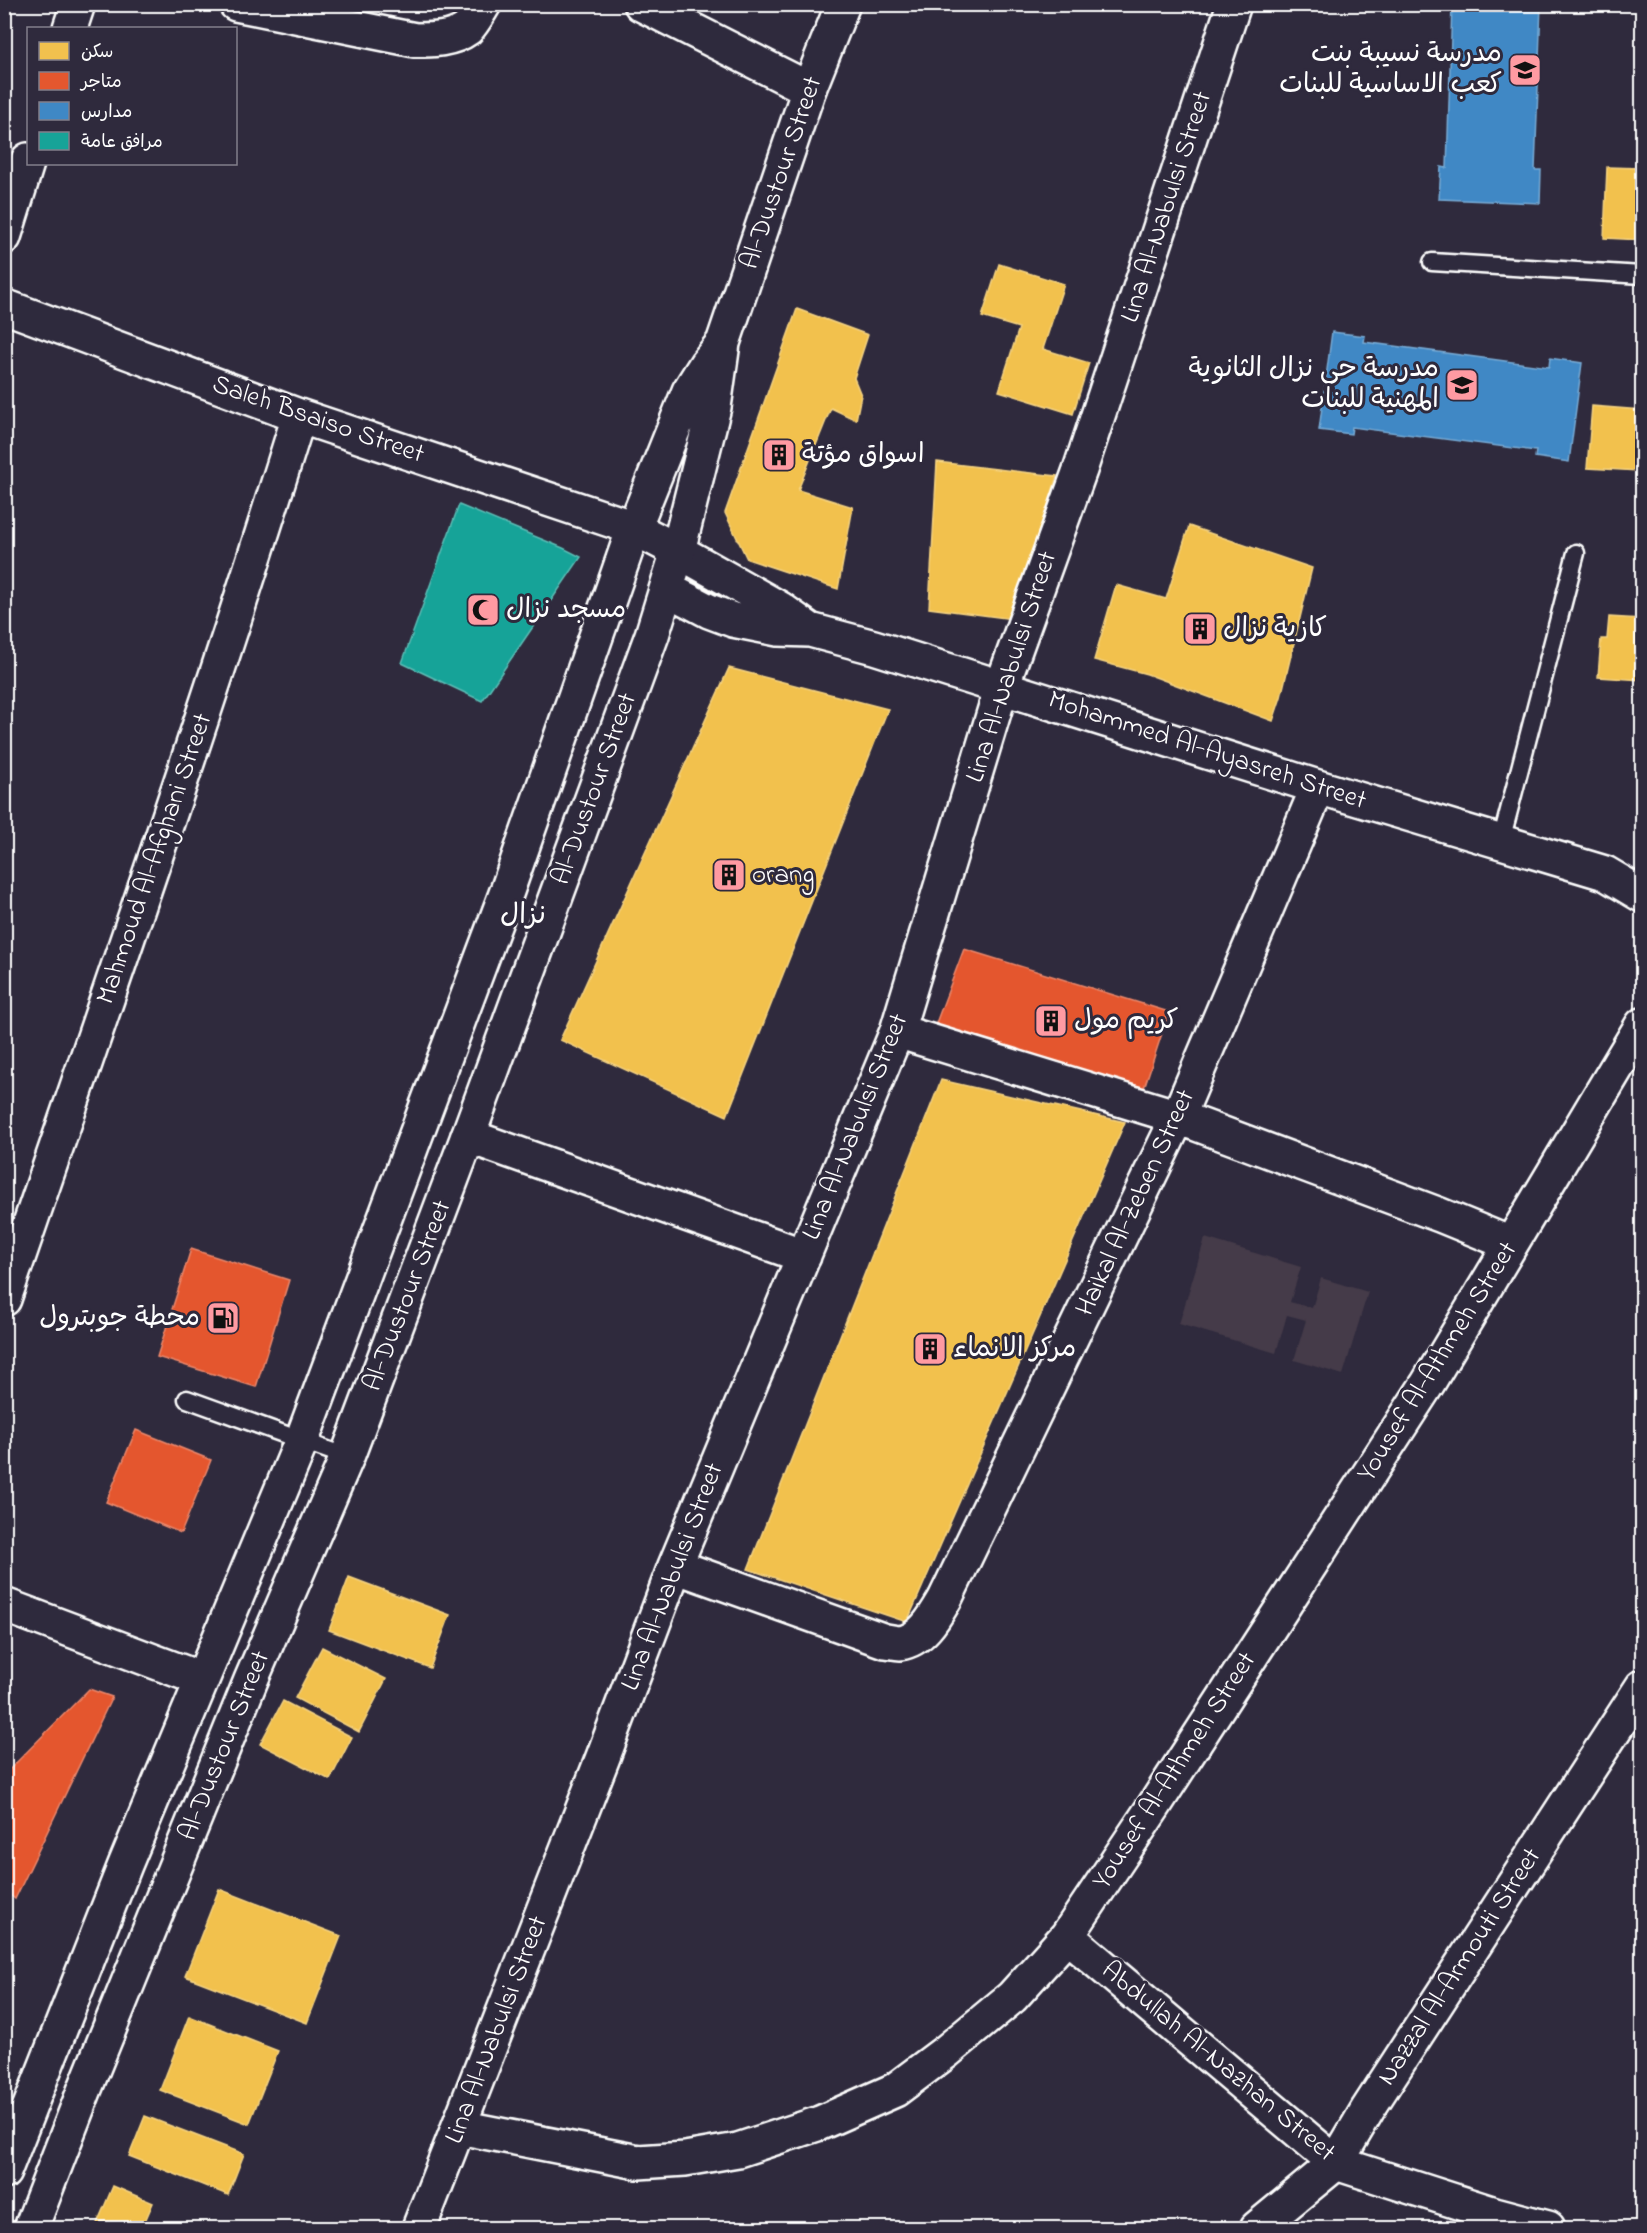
<svg xmlns="http://www.w3.org/2000/svg" width="1647" height="2233" font-family="'Indie Flower','Playpen Sans Arabic',sans-serif">
<rect width="100%" height="100%" fill="#2f2a3d"/>
<filter id="ink" filterUnits="userSpaceOnUse"><feTurbulence type="fractalNoise" baseFrequency=".0167" numOctaves="2"/><feDisplacementMap in="SourceGraphic" scale="12" xChannelSelector="R" yChannelSelector="G"/><feConvolveMatrix kernelMatrix="1 2 1 2 8 2 1 2 1" color-interpolation-filters="sRGB"/></filter>
<g filter="url(#ink)">
<path fill="#443a48" d="M1205 1238 1301 1267 1290 1302 1312 1308 1321 1278 1368 1292 1343 1375 1294 1360 1306 1320 1287 1315 1276 1353 1179 1324Z"/>
<path fill="#f2c14e" stroke="#f6d483" stroke-width="1.5" d="M1607 167 1642 168V240L1604 238Z
M999 264 1064 284 1043 349 1089 363 1073 414 999 391 1019 328 982 317Z
M797 309 868 335 854 378 861 395 856 420 831 408 798 490 853 507 838 589 747 559 725 513Z
M1592 406 1642 410 1639 471 1587 468Z
M937 462 1057 476 1013 619 929 608Z
M1189 526 1312 568 1281 697 1273 721 1147 674 1094 660 1116 585 1166 599Z
M1609 617 1642 619V680L1598 677 1601 639H1607Z
M729 668 888 709 727 1116 560 1040Z
M941 1080 1125 1122 907 1622 748 1569Z
M349 1577 450 1615 430 1668 329 1630Z
M322 1647 386 1679 359 1732 295 1698Z
M283 1701 352 1737 330 1780 260 1744Z
M219 1889 341 1936 307 2023 185 1976Z
M189 2016 278 2051 249 2124 160 2090Z
M145 2116 244 2154 228 2195 129 2156Z
M113 2186 153 2203 142 2228H95Z"/>
<path fill="#e4572e" stroke="#ec896d" stroke-width="1.5" d="M964 949 1169 1012 1142 1094 933 1031Z
M191 1249 289 1280 256 1387 157 1357Z
M136 1430 211 1460 181 1533 106 1502Z
M89 1689 112 1697 15 1899 4 1890V1775Z"/>
<path fill="#3f88c5" stroke="#79acd6" stroke-width="1.5" d="M1452 4H1541L1535 170H1541L1540 203 1439 199 1441 167 1447 168Z
M1332 332 1365 336 1364 342 1549 367 1550 358 1582 363 1569 462 1535 457 1536 451 1352 427 1351 434 1319 430Z"/>
<path fill="#17a398" stroke="#5dbfb7" stroke-width="1.5" d="M459 505 563 548 581 557 482 701 402 663Z"/>
<g fill="none" stroke-linecap="round" stroke-linejoin="round">
<g stroke="#fff" stroke-width="21">
<path id="service" d="M1432 262 1642 275
M1501 841 1576 553
M187 1399 347 1457"/>
</g>
<g stroke="#fff" stroke-width="38">
<path id="minor" d="M236 4 415 40C432 40 452 40 467 29 473 23 479 12 484 4
M641 4 809 89
M4 306 299 416 634 528
M678 551 779 608 810 630
M667 589 709 611 733 620 778 629 810 630 874 647 1318 787 1605 873 1642 895
M897 1031 1178 1117 1440 1215 1511 1244
M468 1136 804 1256
M4 1299C105 1005 207 713 299 416
M675 1566 885 1641C889 1641 895 1643 900 1643 922 1640 935 1616 945 1599L1178 1117 1318 787
M4 1605 201 1679
M1067 1936 1336 2163 1495 2214 1548 2228
M459 2127 638 2162 685 2159 738 2150 820 2123 895 2090 947 2051 1012 1997 1067 1936 1154 1806 1428 1383 1642 1025
M419 2228 603 1757 675 1566 897 1031 1002 686 1080 470 1234 4"/>
</g>
<g stroke="#fff" stroke-width="38">
<path id="tertiary" d="M70 28 78 4
M4 237 28 160
M634 528 689 391 706 364 722 344
M678 551 714 407 723 343 809 89 843 4
M1257 2228 1336 2163 1368 2109 1642 1687"/>
</g>
<g stroke="#fff" stroke-width="38">
<path id="secondary" d="M4 2172 125 1865 302 1440 507 891 634 528 678 551 652 635 468 1136 347 1457 251 1680 84 2091 31 2228"/>
</g>
<use href="#service" stroke="#2f2a3d" stroke-width="16"/>
<use href="#minor" stroke="#2f2a3d" stroke-width="33"/>
<use href="#tertiary" stroke="#2f2a3d" stroke-width="33"/>
<use href="#secondary" stroke="#2f2a3d" stroke-width="33"/>
</g>
</g>
<defs>
<g id="school-square" transform="scale(1.725)"><rect x="-9" y="-9" width="18" height="18" rx="4" fill="#ff9aa2" stroke="#2f2a3d"/><path d="M0-5L7-2L0 1L-7-2ZM-4 1L0 2.5L4 1V4Q0 6-4 4Z" fill="#111"/></g>
<g id="building-square" transform="scale(1.725)"><rect x="-9" y="-9" width="18" height="18" rx="4" fill="#ff9aa2" stroke="#2f2a3d"/><path d="M-4-6H4V6H1V3H-1V6H-4ZM-2.5-4.3h1.7v1.8h-1.7ZM.8-4.3h1.7v1.8H.8ZM-2.5-1h1.7V.8h-1.7ZM.8-1h1.7V.8H.8Z" fill="#111"/></g>
<g id="mosque-square" transform="scale(1.725)"><rect x="-9" y="-9" width="18" height="18" rx="4" fill="#ff9aa2" stroke="#2f2a3d"/><path d="M3.5-4.9A6 6 0 1 0 3.5 4.9A5 5 0 1 1 3.5-4.9Z" fill="#111"/></g>
<g id="fuel-square" transform="scale(1.725)"><rect x="-9" y="-9" width="18" height="18" rx="4" fill="#ff9aa2" stroke="#2f2a3d"/><path d="M-5.5-6h7V0h2V4h1.3V-2.5L3-4.5l.8-.8L6-3V5H2.5V1h-1V6h-7ZM-4.2-4.7v3.2H.2V-4.7Z" fill="#111"/></g>
</defs>
<g fill-rule="evenodd">
<use href="#school-square" x="1525" y="70"/>
<use href="#school-square" x="1462" y="385"/>
<use href="#building-square" x="779" y="455"/>
<use href="#mosque-square" x="483" y="610"/>
<use href="#building-square" x="1200" y="629"/>
<use href="#building-square" x="729" y="875"/>
<use href="#building-square" x="1051" y="1021"/>
<use href="#fuel-square" x="223" y="1318"/>
<use href="#building-square" x="930" y="1349"/>
</g>
<g text-anchor="middle" dominant-baseline="central" stroke-width="6" stroke-linejoin="round" paint-order="stroke">
<g font-size="27" fill="#fff" stroke="#2f2a3d" text-anchor="start">
<text x="1502" y="54" text-anchor="end">مدرسة نسيبة بنت<tspan x="1502" dy="31">كعب الاساسية للبنات</tspan></text>
<text x="1439" y="369" text-anchor="end">مدرسة حي نزال الثانوية<tspan x="1439" dy="31">المهنية للبنات</tspan></text>
<text x="802" y="455">اسواق مؤتة</text>
<text x="506" y="610">مسجد نزال</text>
<text x="1223" y="629">كازية نزال</text>
<text x="752" y="875">orang</text>
<text x="1074" y="1021">كريم مول</text>
<text x="200" y="1318" text-anchor="end">محطة جوبترول</text>
<text x="953" y="1349">مركز الانماء</text>
</g>
<g font-size="27" fill="#fff" stroke="#2f2a3d">
<text transform="translate(782 173) rotate(-71)">Al-Dustour Street</text>
<text transform="translate(1167 207) rotate(-72)">Lina Al-Nabulsi Street</text>
<text transform="translate(318 420) rotate(19)">Saleh Bsaiso Street</text>
<text transform="translate(1012 667) rotate(-72)">Lina Al-Nabulsi Street</text>
<text transform="translate(1207 751) rotate(18)">Mohammed Al-Ayasreh Street</text>
<text transform="translate(595 789) rotate(-70)">Al-Dustour Street</text>
<text transform="translate(155 859) rotate(-71)">Mahmoud Al-Afghani Street</text>
<text transform="translate(856 1127) rotate(-68)">Lina Al-Nabulsi Street</text>
<text transform="translate(1136 1203) rotate(-65)">Haikal Al-Zeben Street</text>
<text transform="translate(408 1296) rotate(-69)">Al-Dustour Street</text>
<text transform="translate(1438 1362) rotate(-58)">Yousef Al-Athmeh Street</text>
<text transform="translate(673 1577) rotate(-69)">Lina Al-Nabulsi Street</text>
<text transform="translate(225 1746) rotate(-68)">Al-Dustour Street</text>
<text transform="translate(1175 1771) rotate(-57)">Yousef Al-Athmeh Street</text>
<text transform="translate(1460 1967) rotate(-57)">Nazzal Al-Armouti Street</text>
<text transform="translate(497 2030) rotate(-69)">Lina Al-Nabulsi Street</text>
<text transform="translate(1218 2062) rotate(40)">Abdullah Al-Nazhan Street</text>
</g>
<g font-size="28" fill="#fff" stroke="#2f2a3d">
<text x="523" y="916">نزال</text>
</g>
</g>
<rect width="1647" height="2233" fill="none" stroke="#2f2a3d" stroke-width="24"/>
<rect x="12" y="12" width="1623" height="2209" fill="none" stroke="#fff" stroke-width="2" filter="url(#ink)"/>
<rect x="27" y="27" width="210" height="138" fill="#2f2a3d" stroke="#827f8b" stroke-width="1.5"/>
<rect x="39" y="42" width="30" height="18" fill="#f2c14e" stroke="#827f8b" stroke-width="1.5"/>
<text x="81" y="57" font-size="18" fill="#ffffff">سكن</text>
<rect x="39" y="72" width="30" height="18" fill="#e4572e" stroke="#827f8b" stroke-width="1.5"/>
<text x="81" y="87" font-size="18" fill="#ffffff">متاجر</text>
<rect x="39" y="102" width="30" height="18" fill="#3f88c5" stroke="#827f8b" stroke-width="1.5"/>
<text x="81" y="117" font-size="18" fill="#ffffff">مدارس</text>
<rect x="39" y="132" width="30" height="18" fill="#17a398" stroke="#827f8b" stroke-width="1.5"/>
<text x="81" y="147" font-size="18" fill="#ffffff">مرافق عامة</text>
</svg>
